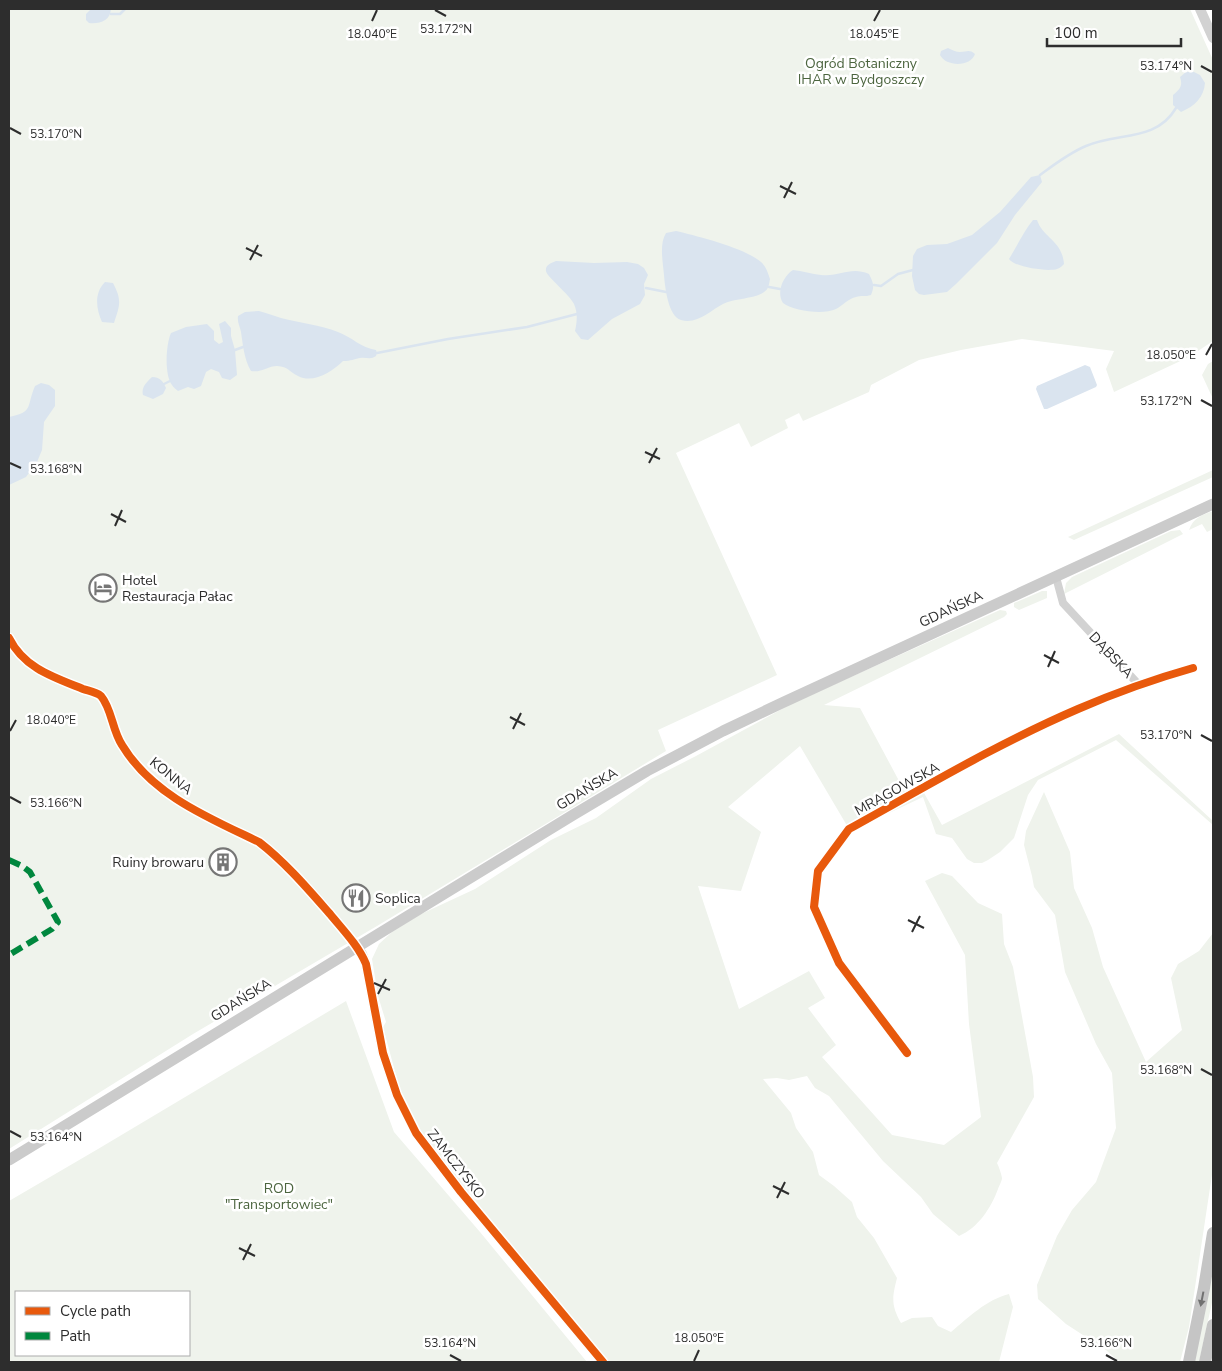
<svg xmlns="http://www.w3.org/2000/svg" width="1222" height="1371" font-family="'Nunito Sans',sans-serif">
<rect width="100%" height="100%" fill="#fff"/>
<path fill="#eff3ec" fill-rule="evenodd" d="M9 9H1190L1213 60V341L1189 357 1114 392 1106 369 1114 351 1022 339 961 350 919 360 871 385 869 392 803 421 799 413 785 420 788 428 751 447 739 423 676 453 777 675 658 730 666 751 377 926 193 1034 9 1149Z
M1213 361V399L1202 375 1208 364Z
M1213 470V477L1074 540 1068 537Z
M1213 511V529L1207 532 1202 524 1189 530C1193 518 1202 515 1213 511Z
M1180 530 1183 534 1064 594 1066 583 1072 577 1171 531Z
M1042 591H1047V598L1019 610 1014 607V603Z
M1000 610 1006 611 1007 614 1004 617 824 705 860 708 905 792 919 784 942 825 1119 734 1213 821V825L1116 740 1038 780 1028 795 1014 838 1000 852 988 860 982 863H974L967 859 952 838 936 834 923 797 889 813 886 809 849 829 800 746 728 807 761 832 741 891 698 886 739 1009 809 971 825 998 808 1008 836 1045 822 1057 892 1135 944 1145 981 1117 969 1024 965 955 925 881 942 873 952 876 978 903 1002 914 1004 944 1013 967 1033 1077 1034 1097 997 1163C999 1167 1001 1173 1002 1178 1002 1181 999 1186 998 1189 991 1208 978 1228 959 1236L933 1214 921 1197 883 1161 829 1096 815 1088 807 1076 789 1080 777 1078 763 1079 791 1113 796 1128 813 1152 819 1175 834 1186 852 1202 857 1217 874 1238 897 1278C892 1298 891 1305 901 1323L912 1318 932 1317 938 1326 951 1332C969 1317 986 1300 1009 1294L1013 1307 999 1362H608L440 1162 417 1127 401 1094 383 1027 386 1022 378 996 372 959 379 944 392 932 419 915 475 889 551 840 596 818 651 779 696 756 795 702Z
M1044 792 1070 852 1074 888 1092 928 1103 967 1146 1062 1182 1030 1171 978 1178 964 1199 951 1213 933V1168L1189 1327 1180 1362H1123L1117 1360 1106 1350 1066 1324 1038 1299 1037 1285 1057 1236 1072 1210 1096 1182 1116 1128 1112 1073 1096 1044 1065 972 1055 915 1034 887 1032 876 1024 845 1026 831Z
M346 1001 394 1132 480 1232 587 1362H9V1201L98 1149ZM16 1292H189V1355H16Z
M1213 1263V1298L1199 1362H1194Z"/>
<path fill="#dae4ef" d="M91 9H111C110 21 100 24 89 23L86 20V14Z
M948 48C952 50 956 52 960 52 967 52 969 49 975 54 971 67 946 67 940 55L941 51Z
M1192 71 1200 75 1205 83C1204 97 1195 106 1181 112L1173 105V95C1180 89 1183 86 1180 77L1186 72Z
M1040 175 1042 182 1015 215 997 243 956 284 947 292 924 295 919 294 915 290 912 276 913 256 917 249 927 245 947 244 972 235 1000 212 1031 177Z
M1033 220H1037C1043 238 1062 240 1064 264 1061 267 1060 268 1057 269 1047 272 1014 267 1009 259 1017 246 1024 231 1033 220Z
M676 231C697 236 745 248 761 262 766 266 768 273 770 279 769 284 769 289 764 292 755 299 735 298 723 304 711 310 697 325 681 320 668 316 665 287 664 275 663 263 659 244 666 233Z
M556 261 594 263 627 262 638 264 644 268 648 275 644 284 645 295 640 304 612 319 588 340 581 339 575 331C577 322 578 313 574 304 570 295 546 276 546 271 545 265 551 263 556 261Z
M793 270C802 271 812 274 821 275 841 277 850 266 869 274 873 282 875 286 871 295 865 297 861 295 856 297 849 298 842 306 836 309 823 315 794 311 783 303 776 293 783 276 793 270Z
M105 282 113 283C122 300 120 305 114 323L102 322C96 309 94 293 105 282Z
M259 311C267 313 274 316 281 318 300 323 320 325 338 332 352 337 361 348 376 350L377 353 376 356C371 360 366 357 360 358 353 359 352 361 343 361 332 372 313 384 298 376 288 371 289 367 277 366 268 366 261 373 251 371 244 359 243 345 241 332 240 326 237 322 238 316L245 312Z
M225 321 231 328V336L235 350 237 375 230 380 222 378 219 372 211 369 206 372 201 386 194 389 188 387 178 391C177 390 173 387 172 385 164 374 166 344 171 333L186 327 207 324 214 331V340L219 344 223 342 219 324Z
M1085 365 1090 367 1097 385 1096 387 1047 409H1044L1036 389 1037 386Z
M152 377C160 377 163 381 166 388L163 394 153 399 143 395C141 387 147 382 152 377Z
M41 383 49 385 55 390V406L44 422 42 450 37 462 26 477 9 485V417C34 412 26 407 35 386Z"/>
<g fill="none" stroke-linecap="round" stroke-linejoin="round">
<path stroke="#dae4ef" stroke-width="2.5" d="M111 14H120L125 9
M1040 175C1055 164 1069 153 1086 146 1118 132 1156 142 1176 108
M874 285 881 286 898 274 913 270
M769 287 780 289
M646 288 666 292
M235 350 243 347
M377 353 448 339 527 327 577 314
M164 384 170 381"/>
<path stroke="#d2d2d2" stroke-width="8" d="M1056 577 1063 603 1140 686
M9 638C24 668 53 677 83 689 89 691 96 692 101 696 112 709 112 730 122 745 152 795 209 818 259 842 295 870 330 910 357 947
M907 1053 839 963 814 907 818 871 849 829C925 787 999 743 1078 709 1115 693 1154 679 1193 668"/>
<path stroke="#d2d2d2" stroke-width="10" d="M1200 9 1213 38
M357 947 362 954 366 964 383 1053 397 1095 416 1133 461 1192 603 1362"/>
<path stroke="#cbcbcb" stroke-width="11" d="M9 1160 573 815 647 771 723 731 784 702 1213 504"/>
<path stroke="#c5c5c5" stroke-width="12" d="M1189 1362 1204 1288 1213 1233
M1205 1362 1213 1325"/>
<path stroke="#00873e" stroke-width="6" stroke-dasharray="12 6" stroke-linecap="butt" d="M9 860 22 866 30 872 58 922 52 929 9 955"/>
<g stroke="#fff" stroke-width="11">
<path id="cycleway" d="M9 638C24 668 53 677 83 689 89 691 96 692 101 696 112 709 112 730 122 745 152 795 209 818 259 842 286 863 308 889 330 914 343 930 358 945 366 964L383 1053 397 1095 416 1133 461 1192 603 1362
M907 1053 839 963 814 907 818 871 849 829C925 787 999 743 1078 709 1115 693 1154 679 1193 668"/>
</g>
<use href="#cycleway" stroke="#e8590c" stroke-width="8"/>
</g>
<defs><path id="oneway-solid" d="M-6-.8H1V-3.2L6.5 0L1 3.2V.8H-6Z" transform="scale(1.25)"/></defs>
<use fill="#717171" href="#oneway-solid" transform="translate(1202 1299) rotate(101)"/>
<path fill="none" stroke="#2d2d2d" stroke-width="2" d="M435 10 446 16M372 21 377 10M874 21 880 10M1201 66 1212 72M10 128 21 134M780 186 796 194M784 198 792 182M246 248 262 256M250 260 258 245M1206 355 1212 344M1201 400 1212 406M645 452 660 459M10 463 21 468M649 463 657 448M111 514 126 522M115 526 122 510M1044 655 1059 663M1048 667 1055 651M510 717 525 725M513 729 521 713M10 731 16 720M1201 735 1212 741M10 797 21 803M908 920 924 928M912 932 920 916M374 983 390 990M378 994 386 979M1201 1069 1212 1075M10 1131 21 1137M773 1186 789 1194M777 1198 785 1182M239 1248 255 1256M243 1260 251 1244M450 1355 461 1361M1106 1355 1117 1361M694 1361 699 1350"/>
<defs>
<g id="hotel-ring" transform="scale(1.4375)"><circle r="9.5" fill="#fff" stroke="#767676" stroke-width="1.5"/><path d="M-6-4.5h1.5V1H6V5H4.5V3h-9V5H-6ZM-4 0a1.8 1.8 0 1 1 3.6 0ZM.5 0V-2.5h3Q6-2.5 6 0Z" fill="#767676"/></g>
<g id="building-ring" transform="scale(1.4375)"><circle r="9.5" fill="#fff" stroke="#767676" stroke-width="1.5"/><path d="M-4-6H4V6H1V3H-1V6H-4ZM-2.5-4.3h1.7v1.8h-1.7ZM.8-4.3h1.7v1.8H.8ZM-2.5-1h1.7V.8h-1.7ZM.8-1h1.7V.8H.8Z" fill="#767676"/></g>
<g id="restaurant-ring" transform="scale(1.4375)"><circle r="9.5" fill="#fff" stroke="#767676" stroke-width="1.5"/><path d="M-5-6h1v4h1v-4h1v4h1v-4h1v5L-1.5 .5V6h-2V.5L-5-1ZM5-6V6H3V1.5H1.5Q1.5-4 5-6Z" fill="#767676"/></g>
</defs>
<g fill-rule="evenodd">
<use href="#hotel-ring" x="103" y="588"/>
<use href="#building-ring" x="223" y="862"/>
<use href="#restaurant-ring" x="356" y="898"/>
</g>
<g text-anchor="middle" dominant-baseline="central" stroke-width="5" stroke-linejoin="round" paint-order="stroke">
<g font-size="14" fill="#4c653f" stroke="#fff">
<text x="861" y="63">Ogród Botaniczny<tspan x="861" dy="16">IHAR w Bydgoszczy</tspan></text>
<text x="279" y="1188">ROD<tspan x="279" dy="16">"Transportowiec"</tspan></text>
</g>
<g font-size="14" fill="#2d2d2d" stroke="#fff" text-anchor="start">
<text x="122" y="580">Hotel<tspan x="122" dy="16">Restauracja Pałac</tspan></text>
<text x="204" y="862" text-anchor="end">Ruiny browaru</text>
<text x="375" y="898">Soplica</text>
</g>
<g font-size="14" fill="#2d2d2d" stroke="#fff">
<text transform="translate(951 609) rotate(-25)">GDAŃSKA</text>
<text transform="translate(1111 655) rotate(47)">DĄBSKA</text>
<text transform="translate(171 776) rotate(39)">KONNA</text>
<text transform="translate(587 789) rotate(-31)">GDAŃSKA</text>
<text transform="translate(897 789) rotate(-29)">MRĄGOWSKA</text>
<text transform="translate(241 1000) rotate(-32)">GDAŃSKA</text>
<text transform="translate(456 1164) rotate(52)">ZAMCZYSKO</text>
</g>
</g>
<g font-size="12" text-anchor="middle" fill="#2d2d2d" stroke="#fff" stroke-width="5" stroke-linejoin="round" paint-order="stroke">
<text x="446" y="33">53.172°N</text>
<text x="372" y="38">18.040°E</text>
<text x="874" y="38">18.045°E</text>
<text x="1166" y="70">53.174°N</text>
<text x="56" y="138">53.170°N</text>
<text x="1171" y="359">18.050°E</text>
<text x="1166" y="405">53.172°N</text>
<text x="56" y="473">53.168°N</text>
<text x="51" y="724">18.040°E</text>
<text x="1166" y="739">53.170°N</text>
<text x="56" y="807">53.166°N</text>
<text x="1166" y="1074">53.168°N</text>
<text x="56" y="1141">53.164°N</text>
<text x="699" y="1342">18.050°E</text>
<text x="450" y="1347">53.164°N</text>
<text x="1106" y="1347">53.166°N</text>
</g>
<rect width="1222" height="1371" fill="none" stroke="#2d2d2d" stroke-width="20"/>
<rect x="15" y="1291" width="175" height="65" fill="#ffffff" stroke="#ababab"/>
<rect x="25" y="1307" width="25" height="8" fill="#e8590c" stroke="#ababab"/>
<text x="60" y="1316" font-size="15" fill="#2d2d2d">Cycle path</text>
<rect x="25" y="1332" width="25" height="8" fill="#00873e" stroke="#ababab"/>
<text x="60" y="1341" font-size="15" fill="#2d2d2d">Path</text>
<path d="M1047 38v8h134v-8" fill="none" stroke="#2d2d2d" stroke-width="2.5"/>
<text x="1054" y="38" font-size="15" fill="#2d2d2d" stroke="#ffffff" stroke-width="4" paint-order="stroke">100 m</text>
</svg>
